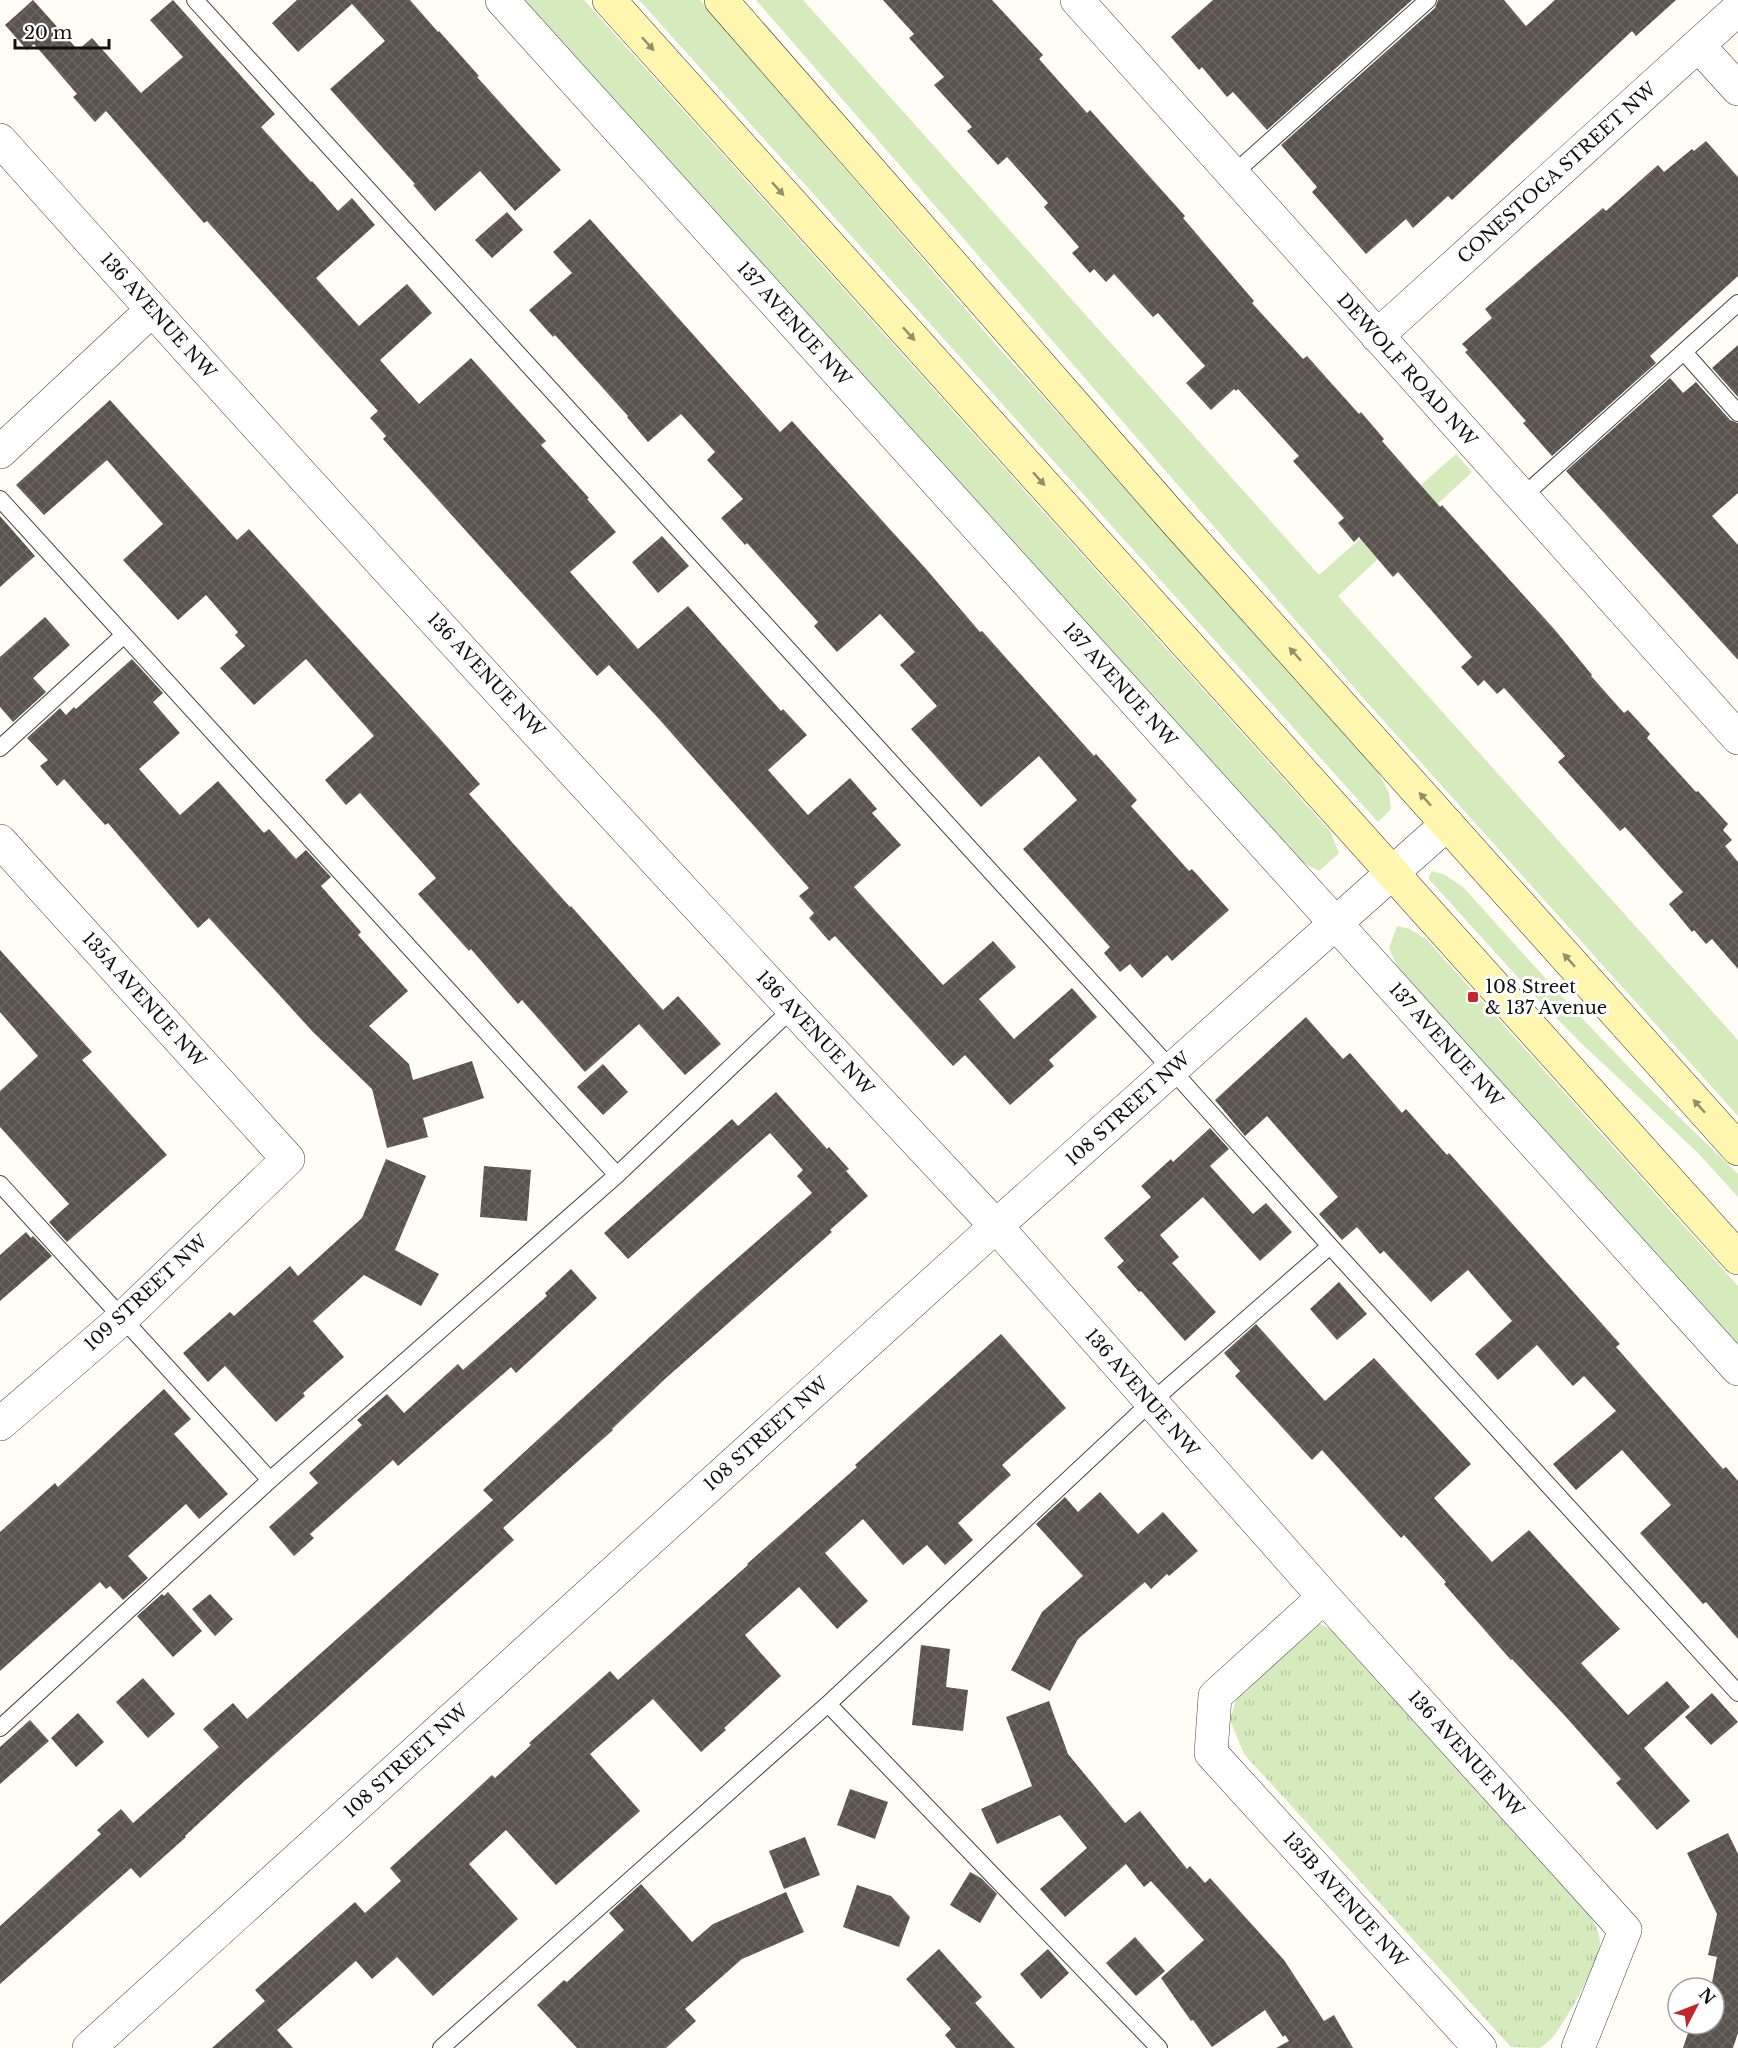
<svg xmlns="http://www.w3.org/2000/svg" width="1738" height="2048" font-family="'Libre Baskerville',serif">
<defs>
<pattern id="park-tufts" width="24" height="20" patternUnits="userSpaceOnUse" patternTransform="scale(1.5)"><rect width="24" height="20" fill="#d5ebbd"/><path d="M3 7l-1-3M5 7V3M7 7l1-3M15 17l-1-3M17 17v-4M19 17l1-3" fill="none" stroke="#b6c8a1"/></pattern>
<pattern id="building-cross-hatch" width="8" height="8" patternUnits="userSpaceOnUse" patternTransform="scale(1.5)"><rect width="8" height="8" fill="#5a524d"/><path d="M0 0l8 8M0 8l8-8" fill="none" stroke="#6d6662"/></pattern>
</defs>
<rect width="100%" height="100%" fill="#fffdf5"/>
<path fill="#d5ebbd" d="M520 0H584L1330 831 1339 853 1319 871 1304 863Z
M639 0H700L997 346 1375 766 1389 793 1391 809 1378 822Z
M756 0H803L1319 575 1456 454 1472 472 1338 596 1738 1040V1116L1364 699Z
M1432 871 1445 875 1463 887 1577 1013 1646 1085 1738 1174V1197L1698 1153 1579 1041 1530 991 1428 878Z
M1397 926 1410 929 1427 940 1738 1286V1344L1398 968 1389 948Z"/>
<path fill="url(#park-tufts)" d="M1318 1623 1333 1630 1586 1908C1591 1919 1600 1930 1600 1943 1600 1961 1564 2025 1551 2039 1548 2042 1544 2045 1540 2048L1511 2047 1244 1754 1230 1720 1241 1683Z"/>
<path fill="url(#building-cross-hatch)" d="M33 0 78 50 92 38 141 93 183 57 150 20 173 0 275 114 261 127 311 182 312 181 338 211 352 198 375 225 316 278 359 326 407 284 432 313 380 360 419 404 471 358 546 441 541 445 589 498 587 499 616 532 570 572 638 649 688 606 781 711 783 709 807 735 768 770 808 815 850 778 877 809 872 813 901 845 854 887 943 985 993 941 1016 967 979 999 1014 1039 1072 988 1097 1017 1049 1060 1054 1066 1010 1105 965 1055 953 1066 835 936 829 941 809 918 814 913 799 896 809 888 658 718 609 665 597 676 383 439 386 436 370 418 378 411 207 221 204 223 106 111 95 122 73 97 77 94 34 44 27 50 5 25Z
M297 0H410L438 32 439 31 479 76 477 77 561 170 515 211 480 171 435 211 413 185 415 184 330 89 385 41 352 4 298 52 272 23Z
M883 0H992L1043 55 1039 59 1087 113 1090 110 1185 216 1183 218 1254 301 1252 303 1303 359 1307 356 1359 414 1361 412 1384 439 1382 441 1440 507 1442 505 1555 630 1592 675 1591 676 1624 713 1628 710 1650 734 1647 738 1696 792 1698 791 1728 824 1723 830 1732 840 1725 846 1738 862V969L1712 939 1706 944 1694 930 1692 932 1669 904 1683 892 1625 827 1620 831 1558 762 1565 756 1504 688 1497 694 1484 680 1478 686 1461 667 1472 657 1398 572 1393 577 1359 537 1354 542 1338 523 1344 518 1293 461 1299 456 1238 389 1236 391 1234 389 1211 410 1186 383 1205 366 1158 313 1153 317 1114 274 1106 282 1094 269 1090 273 1072 253 1079 247 1044 207 1048 203 1007 157 998 165 967 131 972 127 934 85 944 77 909 38 914 34Z
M1213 0H1412L1267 130 1233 92 1227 97 1202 67 1199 70 1171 37Z
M1438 0H1504L1526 26 1555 0H1676L1636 36 1632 31 1452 200 1448 196 1413 228 1406 219 1366 254 1312 192 1317 187 1281 145 1435 8Z
M1706 141 1738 177V276L1650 356 1656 363 1552 456 1523 423 1526 421 1465 352 1468 350 1462 344 1492 318 1485 309 1603 208 1606 211 1658 165 1664 172 1692 149 1694 151Z
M507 212 523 230 492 258 475 240Z
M590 219 780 432 792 421 926 569 980 632 982 631 1094 756 1096 754 1137 800 1131 806 1189 871 1192 869 1229 910 1172 961 1167 955 1142 978 1130 964 1120 972 1104 953 1110 947 1023 849 1077 800 1039 756 981 807 911 729 937 706 900 665 915 652 880 614 837 652 814 626 818 622 747 543 745 545 721 518 743 499 707 460 715 452 681 414 648 442 627 417 628 416 555 335 553 337 529 310 572 273 553 252Z
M1738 345V397L1712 368Z
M1670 378 1683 393 1696 382 1730 420 1738 423V493L1712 516 1738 545V660L1566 471Z
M110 400 237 540 249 529 440 739 480 784 469 794 570 907 571 906 663 1010 678 996 721 1044 685 1075 639 1024 585 1072 522 1000 518 1004 471 949 469 951 418 894 436 878 360 793 346 805 325 780 374 736 306 659 254 705 220 668 245 646 235 635 238 632 206 595 178 620 123 560 163 524 107 460 44 515 16 485Z
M0 516 35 556 0 587Z
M662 536 689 566 658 593 632 562Z
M45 617 70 645 33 678 46 692 13 722 0 707V657Z
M132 659 163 693 153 702 180 733 139 769 180 815 218 781 264 833 269 829 296 859 306 850 331 877 321 886 361 932 358 935 408 991 369 1026 409 1064 413 1080 472 1061 484 1098 423 1118 428 1137 387 1148 372 1089 313 1032 209 918 198 928 108 823 105 825 64 779 57 786 40 766 48 760 27 738 60 708 66 715 74 707 76 709Z
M0 950 92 1052 82 1060 167 1155 67 1242 49 1222 69 1204 0 1127V1091L38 1056 0 1012Z
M1306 1017 1343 1059 1350 1053 1402 1113 1406 1109 1447 1155 1449 1153 1620 1344 1616 1347 1723 1469 1726 1467 1738 1481V1639L1706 1602 1703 1604 1640 1533 1671 1505 1622 1450 1576 1490 1553 1464 1616 1411 1584 1376 1573 1386 1537 1345 1498 1380 1475 1354 1512 1321 1468 1270 1431 1302 1384 1251 1380 1254 1357 1227 1342 1240 1319 1214 1338 1197 1267 1116 1245 1136 1215 1100Z
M603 1064 628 1092 603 1115 577 1087Z
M776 1092 827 1149 829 1147 849 1169 846 1171 868 1196 830 1230 832 1232 666 1378 612 1429 613 1430 503 1528 514 1540 238 1787 185 1836 186 1837 140 1878 131 1868 0 1984V1926L101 1834 97 1830 121 1809 133 1823 219 1747 203 1729 233 1703 247 1719 493 1500 483 1490 701 1290 812 1193 797 1176 803 1170 770 1133 628 1259 604 1233 732 1119 738 1126Z
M1210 1128 1229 1149 1210 1166 1253 1214 1266 1203 1292 1232 1260 1261 1203 1197 1160 1235 1179 1257 1172 1263 1216 1312 1185 1341 1141 1291 1139 1292 1117 1267 1124 1261 1104 1238 1151 1197 1141 1186 1171 1159 1173 1162Z
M386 1159 426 1176 395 1250 439 1274 421 1306 364 1275 313 1321 344 1357 303 1393 305 1396 276 1422 225 1366 208 1382 183 1353 230 1312 234 1316 290 1266 298 1276 362 1218Z
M484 1166 531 1170 527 1221 480 1217Z
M26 1232 31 1238 33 1236 52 1256 0 1301V1255Z
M571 1269 597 1298 516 1373 511 1367 398 1466 393 1460 310 1534 314 1538 294 1556 269 1527 318 1483 309 1473 362 1425 357 1420 387 1394 404 1413 458 1364 463 1370 547 1296 545 1293Z
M1339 1282 1367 1314 1337 1340 1310 1309Z
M1256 1324 1325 1401 1374 1358 1471 1464 1434 1498 1492 1562 1529 1530 1620 1629 1581 1663 1628 1715 1667 1681 1690 1707 1644 1748 1690 1801 1657 1830 1616 1783 1621 1779 1566 1717 1512 1659 1511 1660 1444 1584 1446 1582 1404 1535 1401 1538 1322 1450 1312 1460 1235 1376 1240 1371 1224 1353Z
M1001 1334 1066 1408 1002 1465 1011 1475 958 1523 973 1540 945 1565 927 1545 903 1565 863 1519 825 1553 868 1601 837 1629 799 1587 745 1635 781 1676 724 1728 726 1730 701 1752 653 1699 590 1754 640 1811 556 1885 506 1830 469 1864 518 1919 433 1996 397 1957 372 1979 356 1961 277 2030 293 2048H212L265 2001 255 1990 355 1902 365 1913 401 1881 390 1868 465 1800 492 1775 495 1778 531 1745 529 1743 610 1671 618 1680 748 1565 747 1564 857 1467 855 1465Z
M164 1389 191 1419 174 1434 228 1494 199 1519 186 1504 128 1556 148 1578 123 1600 110 1586 106 1589 100 1582 0 1671V1532L55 1483 58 1487Z
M1100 1492 1138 1534 1163 1512 1198 1551 1169 1576 1167 1574 1151 1589 1145 1582 1078 1639 1050 1691 1011 1670 1042 1612 1083 1576 1036 1524 1065 1497 1078 1512Z
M168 1592 202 1631 173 1657 137 1616 162 1594 164 1596Z
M210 1594 233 1619 215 1636 192 1609Z
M921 1645 950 1649 946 1687 968 1690 963 1731 912 1725Z
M143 1678 175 1714 148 1738 116 1702Z
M1712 1693 1738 1722 1711 1745 1685 1717Z
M1049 1701 1068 1754 1125 1823 1140 1811 1187 1869 1190 1866 1205 1883 1210 1878 1284 1960 1324 2021 1334 2015 1353 2048H1276L1289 2041 1285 2035 1283 2037 1265 2010 1212 2047 1193 2020 1191 2021 1161 1978 1204 1940 1151 1881 1144 1887 1126 1864 1065 1917 1040 1889 1087 1848 1060 1815 997 1844 981 1809 1032 1786 1006 1717Z
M78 1713 104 1742 76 1767 51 1738Z
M30 1720 49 1741 0 1784V1747Z
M850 1789 888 1802 875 1839 837 1825Z
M1728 1833 1738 1854V2033L1733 2048H1683L1691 2024H1714V1988H1711L1717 1957 1708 1955 1717 1914 1687 1853Z
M805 1837 820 1875 784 1889 769 1851Z
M970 1872 981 1878 997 1894 980 1923 950 1905Z
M641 1884 692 1942 713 1924 786 1892 804 1932 742 1959 685 2009 696 2021 666 2048H577L537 2005 564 1980 567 1982 624 1930 609 1913Z
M857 1885 891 1896 910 1917 899 1947 843 1927Z
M1135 1937 1165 1971 1136 1996 1106 1963Z
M939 1949 982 1997 975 2003 1015 2048H956L945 2035 951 2029 906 1979Z
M1048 1949 1069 1973 1041 1999 1020 1974Z"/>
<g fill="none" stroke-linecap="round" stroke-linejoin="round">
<g stroke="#444" stroke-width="18">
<path id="service" d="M195 0 1172 1070 1330 1246 1738 1693
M1232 175 1428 0
M1684 352 1738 413
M1522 497 1738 303
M0 499 617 1175 270 1480 0 1728
M0 748 124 635
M617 1175 792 1009
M0 1184 270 1480
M828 1704 1159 2048
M441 2048 828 1704 1150 1403 1330 1246"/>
</g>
<g stroke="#444" stroke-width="34">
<path id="minor" d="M502 0 1738 1369
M1077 0 1738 738
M1698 45 1738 89
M1377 336 1738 9
M0 452 152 310
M0 841 288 1159 124 1317 0 1424
M996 1226 1324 1597 1625 1930 1578 2048
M1324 1597 1215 1696 1211 1753 1480 2048"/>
</g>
<g stroke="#444" stroke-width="34">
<path id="tertiary" d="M0 140C327 506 660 868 996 1226
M89 2048 996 1226 1447 824"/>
</g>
<g stroke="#333" stroke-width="34">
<path id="secondary" d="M609 0 1738 1258
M721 0 1174 519 1738 1149"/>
</g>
<use href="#service" stroke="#fff" stroke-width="16"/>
<use href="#minor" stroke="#fff" stroke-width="33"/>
<use href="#tertiary" stroke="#fff" stroke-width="33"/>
<use href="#secondary" stroke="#fff6b0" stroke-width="33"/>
</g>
<defs><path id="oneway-solid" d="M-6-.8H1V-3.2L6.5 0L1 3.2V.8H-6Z" transform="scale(1.5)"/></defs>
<g fill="#948f68">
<use href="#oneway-solid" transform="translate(648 44) rotate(48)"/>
<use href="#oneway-solid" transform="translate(778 189) rotate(48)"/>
<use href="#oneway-solid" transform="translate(909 334) rotate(48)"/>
<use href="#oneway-solid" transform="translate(1039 479) rotate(48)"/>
<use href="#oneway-solid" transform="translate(1295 654) rotate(-132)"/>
<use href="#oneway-solid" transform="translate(1425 799) rotate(-132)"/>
<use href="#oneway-solid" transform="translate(1569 960) rotate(-132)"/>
<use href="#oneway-solid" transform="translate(1699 1106) rotate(-132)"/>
</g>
<rect fill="#c4262e" stroke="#fff" stroke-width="2" x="1467" y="991" width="12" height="12" rx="3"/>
<g text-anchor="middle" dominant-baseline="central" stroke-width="6" stroke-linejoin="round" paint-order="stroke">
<g font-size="18" fill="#111" stroke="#fff">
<text transform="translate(1557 173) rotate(-42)">CONESTOGA STREET NW</text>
<text transform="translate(158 316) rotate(48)">136 AVENUE NW</text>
<text transform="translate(794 324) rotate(48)">137 AVENUE NW</text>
<text transform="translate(1407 370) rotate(48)">DEWOLF ROAD NW</text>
<text transform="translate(486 675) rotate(47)">136 AVENUE NW</text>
<text transform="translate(1120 685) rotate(48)">137 AVENUE NW</text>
<text transform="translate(144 1000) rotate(48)">135A AVENUE NW</text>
<text transform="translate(815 1033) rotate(47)">136 AVENUE NW</text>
<text transform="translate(1446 1045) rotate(48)">137 AVENUE NW</text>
<text transform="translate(1128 1109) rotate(-42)">108 STREET NW</text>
<text transform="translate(146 1293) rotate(-43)">109 STREET NW</text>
<text transform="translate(1142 1393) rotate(49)">136 AVENUE NW</text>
<text transform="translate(766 1434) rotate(-42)">108 STREET NW</text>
<text transform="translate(1466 1754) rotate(48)">136 AVENUE NW</text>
<text transform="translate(406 1761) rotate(-42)">108 STREET NW</text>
<text transform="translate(1345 1900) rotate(48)">135B AVENUE NW</text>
</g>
<g font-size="18" fill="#111" stroke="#fff" text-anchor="start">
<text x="1485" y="987">108 Street<tspan x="1485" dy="21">&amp; 137 Avenue</tspan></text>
</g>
</g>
<g transform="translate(1696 2006) rotate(48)"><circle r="28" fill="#ffffff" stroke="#a0a0a0" stroke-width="1.5"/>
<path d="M0-4.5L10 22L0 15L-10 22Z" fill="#c4262e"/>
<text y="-9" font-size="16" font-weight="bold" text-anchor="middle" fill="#111111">N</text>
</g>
<path d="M15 39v9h94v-9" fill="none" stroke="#111111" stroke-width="3"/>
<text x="24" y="39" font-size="18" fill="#111111" stroke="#ffffff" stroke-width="4.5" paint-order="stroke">20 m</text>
</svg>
